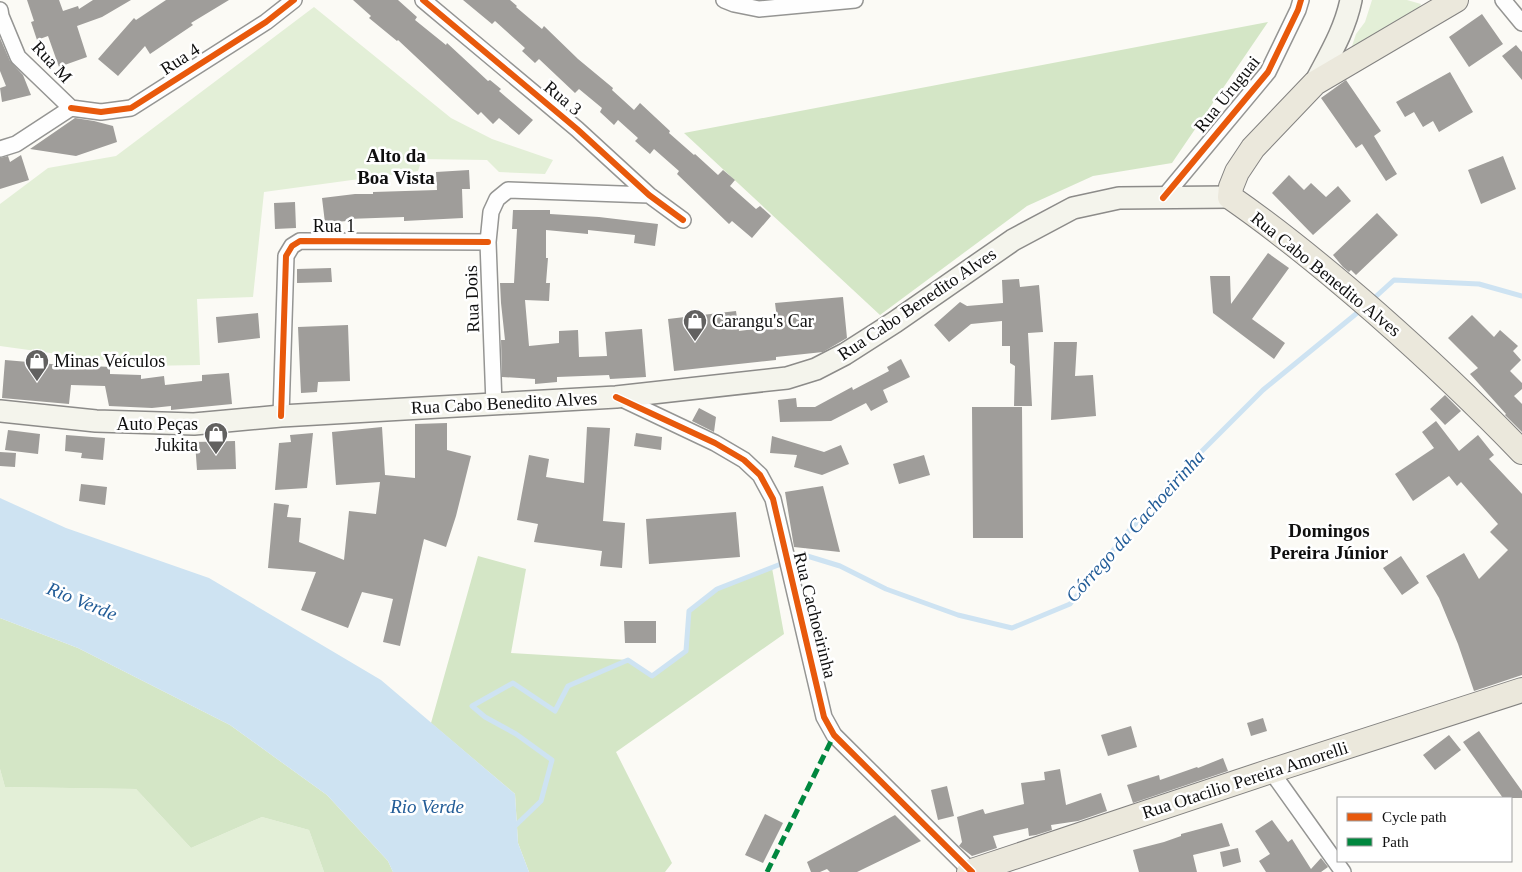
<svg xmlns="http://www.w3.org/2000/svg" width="1522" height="872" font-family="Georgia,serif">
<rect width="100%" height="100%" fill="#fbfaf5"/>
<path fill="#e3efd7" d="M1372 0H1407L1421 4 1417 13 1351 49 1356 34 1365 22Z
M314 7 451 118 492 139 553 160 545 174 499 172 487 160 422 159 418 171 264 192 253 297 197 299 200 365 145 366 0 346V204L48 168 116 156Z
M0 769 5 787 136 789 191 848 262 817 309 830 324 872H0Z"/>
<path fill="#d4e6c6" d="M1268 22 1172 163 1093 176 1027 206 880 315 684 133Z
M478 556 526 569 511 653 628 660 652 676 686 651 689 611 717 589 772 568 784 634 616 752 672 863 665 872H529L518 843 515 794 431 723Z
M0 618 78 648 230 725 327 795 388 861 393 872H324L309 830 262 817 191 848 136 789 5 787 0 769Z"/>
<path fill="#cee3f2" d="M0 498 66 528 209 578 381 680 515 794 518 843 529 872H393L388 861 327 795 230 725 78 648 0 618Z"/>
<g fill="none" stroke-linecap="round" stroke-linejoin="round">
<path stroke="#cee3f2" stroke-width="5" d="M1372 300 1394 280 1479 284 1522 296
M513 828 541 801 552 760 516 734 485 717 472 706 513 683 555 711 568 686 628 660 652 676 686 651 689 611 717 589 804 555 840 566 886 589 958 615 1012 628 1070 604 1126 534 1190 463 1263 390 1362 309"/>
</g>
<path fill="#9f9d9a" d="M27 0H59L63 11 78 6 79 9 93 0H131L102 17 77 26 87 57 59 67 48 36 37 40 31 22 34 21Z
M166 0H229L191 23 193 25 150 54 145 46 118 76 98 59 134 18 136 20Z
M353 0H398L417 17 415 20 446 45 447 43 488 81 490 80 501 89 499 91 533 120 519 135 499 118 493 124 481 112 478 115 398 40 397 41 369 18 371 16Z
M463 0H510L517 6 516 7 542 29 544 26 578 59 613 88 612 90 634 110 640 103 670 131 669 133 694 155 695 154 718 175 723 170 735 180 730 186 756 209 760 206 771 216 752 238 732 221 729 224 677 174 679 171 654 149 650 154 635 141 638 138 618 120 614 125 600 112 602 108 579 89 575 93 539 59 535 63 522 51 525 48 495 21 492 24Z
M1482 14 1503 44 1469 67 1449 37Z
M0 38 10 61 23 75 31 95 2 102 0 88 6 86 0 71Z
M1516 45 1522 52V80L1502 56Z
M1450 72 1473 112 1439 132 1433 121 1423 127 1414 112 1405 117 1396 102Z
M1346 80 1381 131 1374 136 1397 174 1386 181 1362 144 1356 148 1321 98Z
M75 118 94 121 113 126 117 142 76 156 30 149Z
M21 155 29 180 0 189V158L8 156 10 162Z
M1503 156 1516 189 1481 204 1468 170Z
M469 170 470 189H462L463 218 404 221V217L347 219V221L325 223 322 198 355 194H373V192L437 190 436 172Z
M1289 175 1304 190 1311 183 1326 197 1338 186 1351 201 1313 235 1272 193Z
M295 202 296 228 275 229 274 203Z
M513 210H550V214L599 217 658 224 655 246 634 243 635 235 588 230V234L546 230V258H548L546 283H550L549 301 525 300 529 346 559 343V331L578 330 579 357 607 356 605 332 642 329 646 377 610 379 609 375 557 377V382L535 384V379L502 377 501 340H505L501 303 500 283H514L517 229H512Z
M1377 213 1398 235 1356 275 1351 270 1349 272 1343 267 1333 255Z
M1268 253 1289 268 1252 319 1285 343 1274 359 1213 313 1210 276H1230L1231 304Z
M331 268 332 282 297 283V269Z
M1019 279 1020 287 1039 285 1043 332 1028 333 1032 406H1014L1015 366 1010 363V346H1002V321L971 324 949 342 934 325 960 302 967 306 1003 303 1002 280Z
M843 297 847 338 823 352 776 357V360L674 371 668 319 736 311 739 331 778 326 775 303Z
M258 313 260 338 218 343 216 317Z
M1472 315 1494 337 1500 330 1518 346 1513 351 1521 360 1510 371 1522 383V389L1514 396 1522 404V432L1505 415 1506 414 1470 374 1478 368 1448 338Z
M348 325 350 381 318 382 317 392 301 393 298 327Z
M1054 342H1077L1075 376 1093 375 1096 416 1051 420Z
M901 359 910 377 883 390 888 402 871 411 866 403 831 421 780 422 778 400 796 398 797 407H815L852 387 853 390 889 371 887 367Z
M5 360 75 366V365L110 367V374L141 375V379L164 376 165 385 202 381V375L229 373 232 404 171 410V406L152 408 109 406 105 386 71 385 69 404 2 398Z
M1445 395 1461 411 1445 425 1430 409Z
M972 407H1022L1023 538H973Z
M699 408 716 417 714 432 692 421Z
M1436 421 1459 451 1478 435 1494 455 1489 459 1522 494V675L1474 691 1458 644 1439 598 1426 576 1464 553 1479 579 1508 550 1490 532 1498 524 1461 482 1457 486 1449 476 1413 501 1395 474 1434 448 1422 432Z
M447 423V450L471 456 456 516 446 547 424 539 400 646 383 642 393 599 362 592 348 628 301 610 316 572 268 568 274 503 289 505 287 517 301 518 299 542 344 560 349 511 376 514 380 482 336 485 332 432 382 427 385 475 415 478V424Z
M587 427 610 428 603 521 625 523 622 568 600 566 602 551 534 542 538 524 517 520 529 455 549 459 546 477 584 483Z
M8 430 40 434 38 454 5 450Z
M313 433 307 488 275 490 279 443 291 442 290 435Z
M636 433 662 437 661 450 634 446Z
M66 435 105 438 103 460 81 458 82 453 65 451Z
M772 436 824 452 841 445 849 464 822 475 794 467 797 455 770 453Z
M235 441 236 469 197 470 195 442Z
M0 452 16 453 15 467 0 466Z
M924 455 930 475 899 484 893 464Z
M81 484 107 487 105 505 79 501Z
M823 486 840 552 794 547 785 492Z
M736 512 740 557 649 564 646 519Z
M1401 556 1419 583 1402 595 1383 568Z
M624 621H656V643H625Z
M1263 718 1267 731 1251 736 1247 723Z
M1131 726 1137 747 1108 756 1101 735Z
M1479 731 1522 791V798H1503L1463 742Z
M1449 735 1461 750 1435 770 1423 755Z
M1223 758 1228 771 1133 803 1127 785 1159 775 1160 780 1197 767 1198 768Z
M1060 769 1066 805 1101 793 1107 811 1078 821 1051 825 1052 830 1036 835 1029 836 1028 828 993 836 997 848 972 856 959 846 962 842 957 817 983 809 985 814 1024 804 1021 783 1045 780 1044 772Z
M947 786 954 816 938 820 931 790Z
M765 814 783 823 763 863 745 855Z
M895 815 921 841 857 872H830L827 869 820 872H811L807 862Z
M1272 820 1288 842 1292 839 1311 869 1321 858 1328 867 1321 872H1266L1259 861 1270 854 1255 831Z
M1222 823 1230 846 1193 855 1197 872H1139L1133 850 1164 842 1181 836V834Z
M1238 848 1241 862 1223 867 1220 852Z"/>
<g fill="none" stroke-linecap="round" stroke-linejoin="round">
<g stroke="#959593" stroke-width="18">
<path id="street" d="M423 0 577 129 649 195 683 220
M724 0 734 4 759 9 855 0
M1503 0 1522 23
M0 10 1 16 18 57 71 108
M71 108 101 112 131 108 266 22 294 0
M0 149 16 144 71 108
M1163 198 1268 72 1298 10 1301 0
M618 397 715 443 744 460 760 475 773 499 824 717 834 735 972 872
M494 404 488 242 491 212 497 199 508 190 649 195
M281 416 286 256 292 246 300 241 488 242
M1271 771 1343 872"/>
</g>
<g stroke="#8c8b89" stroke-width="24">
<path id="secondary" d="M1315 83C1329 56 1345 30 1351 0
M0 411 96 421 194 424 281 416 616 397 787 378 816 369 845 354 895 322 1013 240 1073 208 1119 198 1230 197"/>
</g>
<g stroke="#838280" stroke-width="26">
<path id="primary" d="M1456 0 1315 83 1253 148 1237 172 1231 187 1230 197C1282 233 1329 272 1376 313 1427 358 1475 403 1522 452
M969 872 1271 771 1522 690"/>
</g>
<use href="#street" stroke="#fefefe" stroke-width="15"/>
<use href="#secondary" stroke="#f4f4ec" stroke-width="21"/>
<use href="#primary" stroke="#ebe8dc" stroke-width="24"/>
<path stroke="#00873e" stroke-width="5" stroke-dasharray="10 5" stroke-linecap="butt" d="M767 872 834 735"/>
<g stroke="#fff" stroke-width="9">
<path id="cycleway" d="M423 0 577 129 649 195 683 220
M71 108 101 112 131 108 266 22 294 0
M1163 198 1268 72 1298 10 1301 0
M616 397 715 443 744 460 760 475 773 499 824 717 834 735 972 872
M281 416 286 256 292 246 300 241 488 242"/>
</g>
<use href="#cycleway" stroke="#e8590c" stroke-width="6"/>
</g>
<defs>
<g id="shop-pin" transform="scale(1.25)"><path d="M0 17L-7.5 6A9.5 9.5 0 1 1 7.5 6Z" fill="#626160" stroke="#fff"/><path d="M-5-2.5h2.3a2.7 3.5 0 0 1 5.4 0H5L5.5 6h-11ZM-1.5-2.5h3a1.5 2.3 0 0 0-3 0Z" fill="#fff"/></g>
</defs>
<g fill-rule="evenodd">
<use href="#shop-pin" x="695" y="321"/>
<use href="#shop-pin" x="37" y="361"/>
<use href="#shop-pin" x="216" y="434"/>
</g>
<g text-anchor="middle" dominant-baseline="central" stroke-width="5" stroke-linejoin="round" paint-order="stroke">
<g font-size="18" fill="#0f0f0f" stroke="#fff">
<text transform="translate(180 59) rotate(-33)">Rua 4</text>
<text transform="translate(52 62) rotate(47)">Rua M</text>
<text transform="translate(1227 94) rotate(-51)">Rua Uruguai</text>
<text transform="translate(563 98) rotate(40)">Rua 3</text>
<text x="334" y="226">Rua 1</text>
<text transform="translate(1326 274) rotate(39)">Rua Cabo Benedito Alves</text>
<text transform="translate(472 299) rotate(-92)">Rua Dois</text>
<text transform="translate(917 304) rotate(-34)">Rua Cabo Benedito Alves</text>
<text transform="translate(504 403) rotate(-3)">Rua Cabo Benedito Alves</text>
<text transform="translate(815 615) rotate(76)">Rua Cachoeirinha</text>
<text transform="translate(1245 780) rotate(-18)">Rua Otacilio Pereira Amorelli</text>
</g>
<g font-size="18" fill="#0f0f0f" stroke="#fff" text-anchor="start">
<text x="712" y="321">Carangu's Car</text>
<text x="54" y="361">Minas Veículos</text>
<text x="198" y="424" text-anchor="end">Auto Peças<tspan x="198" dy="21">Jukita</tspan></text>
</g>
<g font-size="19" font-weight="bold" fill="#0f0f0f" stroke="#fff">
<text x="396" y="155">Alto da<tspan x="396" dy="22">Boa Vista</tspan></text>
<text x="1329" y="530">Domingos<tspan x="1329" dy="22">Pereira Júnior</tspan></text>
</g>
<g font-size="19" font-style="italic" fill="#225c97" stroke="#fff">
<text transform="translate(1135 526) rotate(-48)">Córrego da Cachoeirinha</text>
<text transform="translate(82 601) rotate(22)">Rio Verde</text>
<text x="427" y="806">Rio Verde</text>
</g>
</g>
<rect x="1337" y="797" width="175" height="65" fill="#ffffff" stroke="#9f9f9f"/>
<rect x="1347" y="813" width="25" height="8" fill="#e8590c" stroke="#9f9f9f"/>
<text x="1382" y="822" font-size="15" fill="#0f0f0f">Cycle path</text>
<rect x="1347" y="838" width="25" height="8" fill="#00873e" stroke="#9f9f9f"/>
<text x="1382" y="847" font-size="15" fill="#0f0f0f">Path</text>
</svg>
